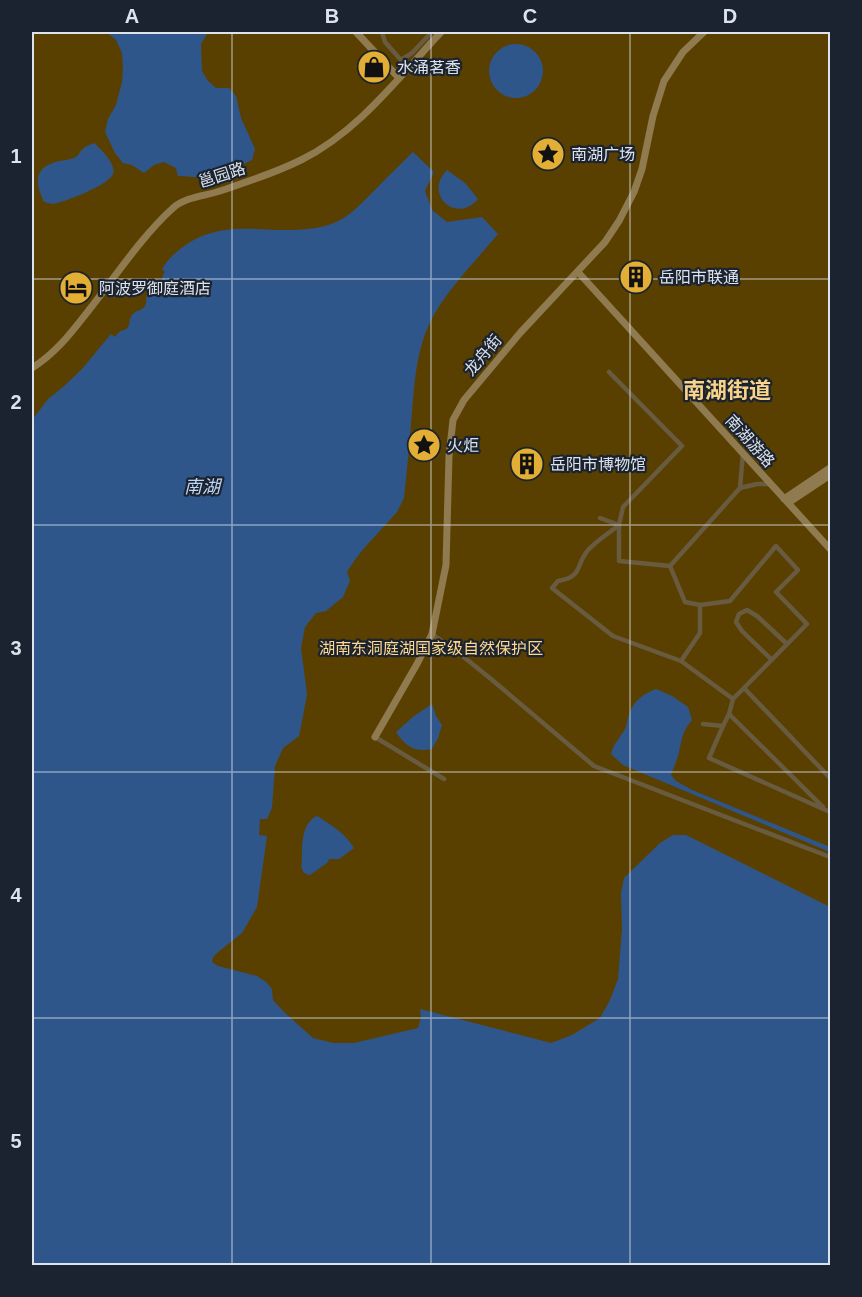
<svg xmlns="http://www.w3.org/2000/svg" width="862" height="1297" font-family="Helvetica,'Noto Sans SC',sans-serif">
<rect width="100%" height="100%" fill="#1a232f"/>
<path fill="#5a4000" d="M32 32H830V1265H32Z"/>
<path fill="#2f568a" d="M106 32H208L201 44 202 71 208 81 216 88H229L236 96 241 118 255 149 252 160C242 165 213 178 202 178 194 177 187 176 178 176L176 168 164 162 154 165 144 173 132 165 123 163 115 153 105 132 108 119 116 105 122 82 123 68 122 53 116 40Z
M489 71a27 27 0 1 1 54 0a27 27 0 1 1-54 0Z
M94 143C101 149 117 165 113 174 109 185 65 202 53 204 52 204 45 202 44 202 37 187 32 170 53 163 60 160 68 161 76 157 80 154 78 153 82 150 85 146 90 145 94 143Z
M413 152 434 172 425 191 432 210 447 222 482 217 498 234C478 258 450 287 435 313 417 344 415 377 412 411 410 440 407 469 404 498L397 512C379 533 361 548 347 572L350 581 343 597 326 611 316 613 305 627 301 648 307 694 303 716 299 736 283 748 275 766 272 808 267 819H260L259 835 267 836 257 907 242 933 217 953 213 957 212 962 218 966 257 976 266 982 272 989 273 1000 284 1012 313 1038 333 1043H354L418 1028 421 1018 420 1009 551 1043 572 1035 600 1018 610 1000 618 979 622 929 621 893 624 878 660 843 673 835H686L830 907V1265H32V420L48 399 63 387 82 369 111 334 115 337 120 331C134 329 126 321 133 314 136 310 142 311 145 306 148 301 144 297 149 293 152 290 158 290 160 285 163 280 161 277 165 272L162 269C170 256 179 249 192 241 236 216 285 240 331 224 350 218 363 201 377 188 389 175 401 164 413 152Z
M447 170 465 183 478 199C456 225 423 194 447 170Z
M656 689 672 696 688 707 692 720C681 733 682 741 678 756 676 763 673 769 671 775L676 781 692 790 830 847V852L623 765 611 754C613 744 620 738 625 729 627 725 627 719 629 715 633 701 643 694 656 689Z
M432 704 436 716 442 725 438 738 432 749C415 753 405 746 396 732L414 716Z
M317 816C330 824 346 834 354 848L339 859H329L327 863 310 875C306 874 304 874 302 869 301 866 302 859 302 855 302 841 303 822 317 816Z"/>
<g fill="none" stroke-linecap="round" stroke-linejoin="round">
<path stroke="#685b40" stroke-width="4.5" d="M382 32 385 42 401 60 412 53 432 32
M609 372 682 446 623 507 619 525V561L670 566 740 488
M743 453 740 488 757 484H771
M600 518 619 525
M619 525C609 533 598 540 589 549 575 564 584 577 558 581L552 588 613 636 681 661 733 699 807 624 776 592 798 570 776 546 730 601 700 605 685 602 670 566
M432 634 460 654 491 679 594 766 830 857
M772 660 742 631 736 622 739 614 747 610 757 616 787 644
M681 661 700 633V605
M744 688 830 778
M729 714 823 807
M703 724 723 726 729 714 733 699
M723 726 709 758 830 812
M375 737 444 779"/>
<path stroke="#907a4f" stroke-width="7" d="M356 32 399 78
M578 272 830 549
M32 368C56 353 71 333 89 310 115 277 142 236 173 208 185 197 205 196 220 191 247 182 275 173 301 160 358 132 399 77 441 32
M784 499 830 468
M788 503 830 475
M375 737 417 664 432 634 446 565 449 456 453 420 464 400 520 333 605 242 619 221 634 192 642 169 653 116 664 81 683 52 704 32"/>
</g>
<path fill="none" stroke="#dde3ec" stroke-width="1.5" stroke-opacity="0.55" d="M232 32V1266M431 32V1266M630 32V1266M32 279H830M32 525H830M32 772H830M32 1018H830"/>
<defs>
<g id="shop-disc" transform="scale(1.725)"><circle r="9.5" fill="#e3ae34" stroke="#1a232f"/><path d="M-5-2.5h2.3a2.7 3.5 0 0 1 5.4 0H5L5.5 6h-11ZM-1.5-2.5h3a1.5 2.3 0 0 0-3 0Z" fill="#111"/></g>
<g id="sight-disc" transform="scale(1.725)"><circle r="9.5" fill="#e3ae34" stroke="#1a232f"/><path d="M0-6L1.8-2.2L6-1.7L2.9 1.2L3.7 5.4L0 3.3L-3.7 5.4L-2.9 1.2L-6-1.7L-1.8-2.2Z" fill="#111"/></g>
<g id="building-disc" transform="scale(1.725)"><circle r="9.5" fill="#e3ae34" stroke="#1a232f"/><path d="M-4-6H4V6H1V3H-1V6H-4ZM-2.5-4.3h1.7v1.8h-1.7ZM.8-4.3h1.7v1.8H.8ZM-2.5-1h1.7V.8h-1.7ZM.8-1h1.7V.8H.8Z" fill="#111"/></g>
<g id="hotel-disc" transform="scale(1.725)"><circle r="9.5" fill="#e3ae34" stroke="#1a232f"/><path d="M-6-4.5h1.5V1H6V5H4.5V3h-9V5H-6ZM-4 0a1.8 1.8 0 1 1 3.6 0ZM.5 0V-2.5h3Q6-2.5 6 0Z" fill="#111"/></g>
</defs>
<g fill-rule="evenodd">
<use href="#shop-disc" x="374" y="67"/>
<use href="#sight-disc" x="548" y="154"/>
<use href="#building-disc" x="636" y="277"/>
<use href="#hotel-disc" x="76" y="288"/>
<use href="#sight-disc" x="424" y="445"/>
<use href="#building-disc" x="527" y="464"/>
</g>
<g text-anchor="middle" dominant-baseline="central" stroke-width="4.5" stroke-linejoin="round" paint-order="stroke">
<g font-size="16" fill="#dde3ec" stroke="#1a232f" text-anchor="start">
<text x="397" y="67">水涌茗香</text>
<text x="571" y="154">南湖广场</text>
<text x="659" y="277">岳阳市联通</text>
<text x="99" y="288">阿波罗御庭酒店</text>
<text x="447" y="445">火炬</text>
<text x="550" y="464">岳阳市博物馆</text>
</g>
<g font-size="16" fill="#dde3ec" stroke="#1a232f">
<text transform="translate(222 175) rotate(-18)">邕园路</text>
<text transform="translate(483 355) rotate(-50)">龙舟街</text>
<text transform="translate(750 441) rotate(48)">南湖游路</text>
</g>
<g font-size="16" fill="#fed98e" stroke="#1a232f">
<text x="431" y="648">湖南东洞庭湖国家级自然保护区</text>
</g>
<g font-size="18" font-style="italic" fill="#bed6f5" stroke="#1a232f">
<text x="202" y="487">南湖</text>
</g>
<g font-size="22" font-weight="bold" fill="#f8d38a" stroke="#1a232f">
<text x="727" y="390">南湖街道</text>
</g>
</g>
<rect width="862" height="1297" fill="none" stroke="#1a232f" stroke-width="66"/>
<rect x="33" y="33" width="796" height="1231" fill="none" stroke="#dde3ec" stroke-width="2"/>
<g font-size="20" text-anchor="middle" font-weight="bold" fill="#dde3ec">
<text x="132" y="23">A</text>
<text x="332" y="23">B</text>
<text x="530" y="23">C</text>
<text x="730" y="23">D</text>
<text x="16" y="163">1</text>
<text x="16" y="409">2</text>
<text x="16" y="655">3</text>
<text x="16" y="902">4</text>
<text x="16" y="1148">5</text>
</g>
</svg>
